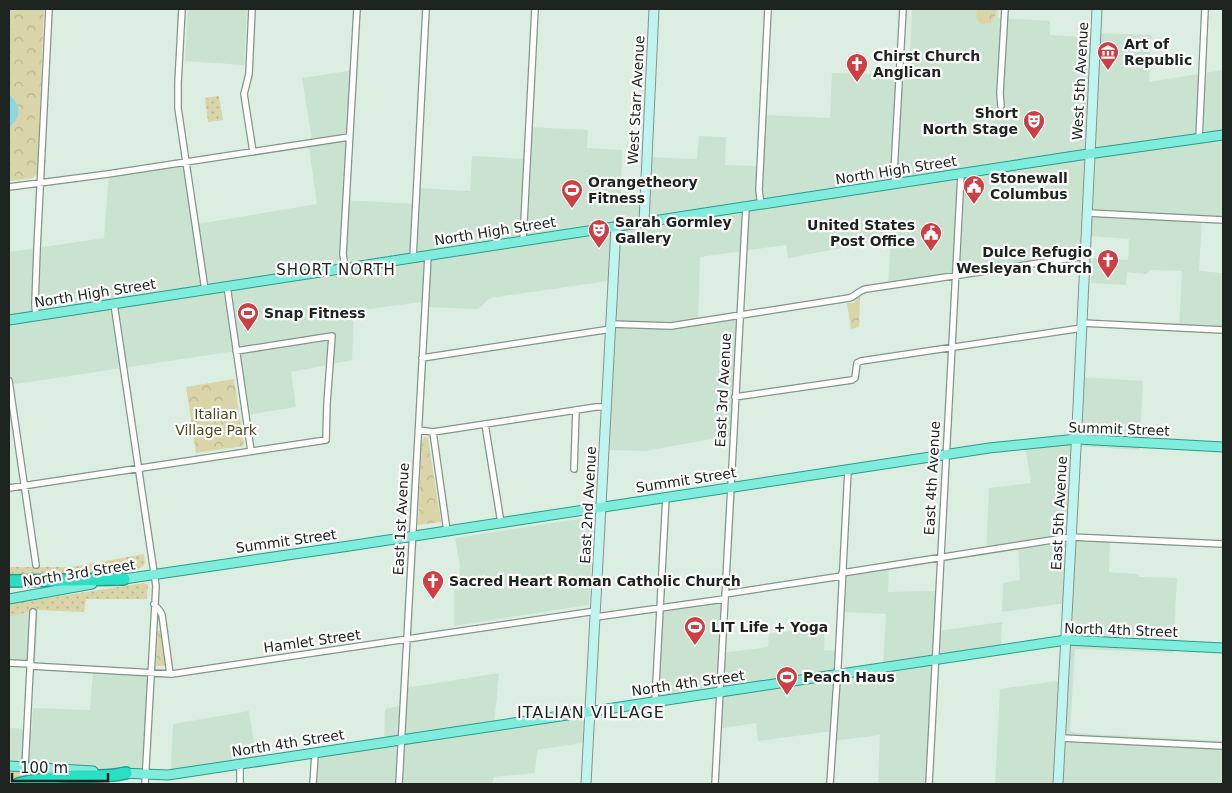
<svg xmlns="http://www.w3.org/2000/svg" width="1232" height="793" font-family="'DejaVu Sans',sans-serif">
<defs>
<pattern id="grass-dots" width="8" height="8" patternUnits="userSpaceOnUse" patternTransform="scale(1.25)"><rect width="8" height="8" fill="#dad4a9"/><path d="M2 2h.1M6 6h.1" fill="none" stroke="#bbb691" stroke-width="1.8" stroke-linecap="round"/></pattern>
<pattern id="park-crowns" width="20" height="18" patternUnits="userSpaceOnUse" patternTransform="scale(1.25)"><rect width="20" height="18" fill="#dad4a9"/><path d="M2 6a3 3 0 1 1 6 0M12 15a3 3 0 1 1 6 0" fill="none" stroke="#bbb691"/></pattern>
</defs>
<rect width="100%" height="100%" fill="#dceee1"/>
<path fill="#cae3d1" d="M188 9H247L244 65 185 61Z
M912 9H998V18L1050 21V35L1096 38V33L1151 35 1149 82 1223 70V220L1202 219 1199 271 1223 273V330L1179 328 1182 271 1152 270 1145 274 1127 272 1126 285 1091 283 1093 258 1128 260 1129 239 1090 236 1088 253 888 285 891 239 788 258 786 245 700 257 698 322 741 317 734 435 645 451 606 450 615 280 490 298 478 309 428 307 422 302 354 311 352 360 291 372 296 407 246 415 236 351 9 385V252L104 238 109 172 187 160 197 224 317 204 308 141 312 140 302 78 354 70 347 200 416 204 417 188 470 191 472 156 527 159 528 127 588 130 587 148 622 150 621 194 647 196 648 157 697 159 699 136 726 137 725 165 761 166 764 115 830 118 832 73 909 75Z
M1080 377 1143 381 1139 450 1076 446 1072 535 1110 537 1109 572 1136 574 1140 577 1177 578 1173 653 1075 649 1070 730 1074 733 1223 741V784H995L1000 689 1063 680 1067 603 1002 612 1003 583 1020 580 1018 546 986 551 989 488 1031 483 1025 444 1077 437Z
M591 517 594 519 589 605 454 626V590H459L460 566 455 538Z
M889 566 888 592 939 591 937 631 1002 622 1001 648 935 660 926 784H878L880 735 833 741V731L758 741 756 723 718 729 719 694 655 703 661 607 726 598 722 653 768 647 769 634 825 626 824 650 838 651 837 673 883 666 886 614 842 612 843 573Z
M38 610 35 666 9 664V617Z
M93 670 151 674 146 774 9 771V728L32 729 33 708 90 710Z
M499 673 494 725 590 711 588 742 537 750 535 773 494 777 492 784H399L405 688Z
M403 705 398 784H314L316 753 384 742 385 709Z
M249 711 257 762 172 775 171 764 173 724Z"/>
<path fill="url(#grass-dots)" d="M219 96 223 120 208 122 205 98Z
M144 554 145 563 142 567 137 570 109 574 9 576V567H71Z
M144 583 148 584 147 599H86L84 612 38 610 9 617V604Z
M9 771 42 772V775L24 778 9 783Z"/>
<path fill="url(#park-crowns)" d="M9 9H44L37 173 33 178 9 181Z
M977 9H996C996 18 993 25 982 24 975 21 976 16 977 9Z
M860 297 859 327 851 329 847 303H853Z
M234 379 244 446 196 453 186 387Z
M424 437H427L428 439 441 522 418 525 421 462 422 442Z
M160 630 166 664 164 666H158L156 665 158 631Z"/>
<path fill="#8ad8e2" d="M9 95C21 104 22 118 9 127Z"/>
<g fill="none" stroke-linecap="round" stroke-linejoin="round">
<g stroke="#849589" stroke-width="8">
<path id="street" d="M182 9 178 83V108L205 290
M252 9 249 74 244 94 253 152
M1001 106 1000 93 1005 9
M1199 139 1205 9
M895 184 894 172 903 9
M9 187 108 174 349 137
M761 205 759 190 768 9
M1088 213 1223 220
M523 241 535 9
M413 258 426 9
M345 268 343 254 357 9
M227 286 251 451
M114 304 156 586 145 784
M36 316 35 304 37 249 49 9
M1082 323 1223 330
M611 324 671 326 849 298C855 297 859 290 866 289L1086 256
M422 358 611 329
M9 381 36 565
M735 397 852 380 855 378 857 363 861 361 1082 328
M485 424 501 523
M419 430 433 432 596 407H607
M433 432 447 531
M574 469 576 410
M9 488 326 440 327 403 332 336 236 351
M842 573 1071 537 1223 544
M725 594 842 576
M154 604 160 611 162 615 170 674
M596 617 724 599
M9 663 31 664
M31 666 172 674 596 611
M655 702 666 497
M1061 738 1223 746
M240 764V784
M25 767 33 612
M313 784 315 754
M399 784 428 256
M715 784 746 207
M830 784 838 665 848 470
M929 784 961 174"/>
</g>
<g stroke="#849589" stroke-width="11">
<path id="secondary" d="M644 222 654 9
M586 784 616 227
M1058 784 1076 448 1097 9"/>
</g>
<g stroke="#269d8b" stroke-width="11">
<path id="primary" d="M9 320 1081 155 1223 135
M117 580 349 546 989 448 1077 439 1223 447
M9 599 92 584
M9 766 93 771
M121 773 168 775 1066 640 1223 648"/>
</g>
<g stroke="#269d8b" stroke-width="14">
<path id="highway" d="M9 581 124 579
M18 784C37 779 56 777 76 776 93 776 109 777 126 773"/>
</g>
<use href="#street" stroke="#fff" stroke-width="5.5"/>
<use href="#secondary" stroke="#bff5ee" stroke-width="9"/>
<use href="#primary" stroke="#80ecdc" stroke-width="9"/>
<use href="#highway" stroke="#2bdfc5" stroke-width="11"/>
</g>
<defs>
<g id="museum-pin" transform="scale(1.125)"><path d="M0 17L-7.5 6A9.5 9.5 0 1 1 7.5 6Z" fill="#ce3e45" stroke="#fff"/><path d="M0-6L6-3V-2H-6V-3ZM-5-1h2V3h-2ZM-1-1h2V3h-2ZM3-1h2V3H3ZM-6 4H6V6H-6Z" fill="#fff"/></g>
<g id="church-pin" transform="scale(1.125)"><path d="M0 17L-7.5 6A9.5 9.5 0 1 1 7.5 6Z" fill="#ce3e45" stroke="#fff"/><path d="M-1.2-6h2.4v3.5h3.3v2.4h-3.3V6h-2.4V-.1h-3.3v-2.4h3.3Z" fill="#fff"/></g>
<g id="theatre-pin" transform="scale(1.125)"><path d="M0 17L-7.5 6A9.5 9.5 0 1 1 7.5 6Z" fill="#ce3e45" stroke="#fff"/><path d="M-5-5.5Q0-4 5-5.5V0Q5 5 0 6Q-5 5-5 0ZM-3.3-2.5H-1v1.5H-3.3ZM1-2.5H3.3v1.5H1ZM-2.8 1Q0 5.5 2.8 1Z" fill="#fff"/></g>
<g id="civic-pin" transform="scale(1.125)"><path d="M0 17L-7.5 6A9.5 9.5 0 1 1 7.5 6Z" fill="#ce3e45" stroke="#fff"/><path d="M-.6-6.5H3V-4.5H.6V-3L4-1V1h2V6H-6V1h2V-1L-.6-3ZM-1.2 2.5V6h2.4V2.5Z" fill="#fff"/></g>
<g id="stadium-pin" transform="scale(1.125)"><path d="M0 17L-7.5 6A9.5 9.5 0 1 1 7.5 6Z" fill="#ce3e45" stroke="#fff"/><path d="M0-5a6.5 5 0 1 0 0 10a6.5 5 0 1 0 0-10ZM-3.5-1.8h7v3.6h-7Z" fill="#fff"/></g>
</defs>
<g fill-rule="evenodd">
<use href="#museum-pin" x="1108" y="52"/>
<use href="#church-pin" x="857" y="64"/>
<use href="#theatre-pin" x="1034" y="121"/>
<use href="#civic-pin" x="974" y="186"/>
<use href="#stadium-pin" x="572" y="190"/>
<use href="#theatre-pin" x="599" y="230"/>
<use href="#civic-pin" x="931" y="233"/>
<use href="#church-pin" x="1108" y="260"/>
<use href="#stadium-pin" x="248" y="313"/>
<use href="#church-pin" x="433" y="581"/>
<use href="#stadium-pin" x="695" y="627"/>
<use href="#stadium-pin" x="787" y="677"/>
</g>
<g text-anchor="middle" dominant-baseline="central" stroke-width="4.5" stroke-linejoin="round" paint-order="stroke">
<g font-size="14" font-weight="bold" fill="#1d231e" stroke="#fff" text-anchor="start">
<text x="1124" y="44">Art of<tspan x="1124" dy="16">Republic</tspan></text>
<text x="873" y="56">Chirst Church<tspan x="873" dy="16">Anglican</tspan></text>
<text x="1018" y="113" text-anchor="end">Short<tspan x="1018" dy="16">North Stage</tspan></text>
<text x="990" y="178">Stonewall<tspan x="990" dy="16">Columbus</tspan></text>
<text x="588" y="182">Orangetheory<tspan x="588" dy="16">Fitness</tspan></text>
<text x="615" y="222">Sarah Gormley<tspan x="615" dy="16">Gallery</tspan></text>
<text x="915" y="225" text-anchor="end">United States<tspan x="915" dy="16">Post Office</tspan></text>
<text x="1092" y="252" text-anchor="end">Dulce Refugio<tspan x="1092" dy="16">Wesleyan Church</tspan></text>
<text x="264" y="313">Snap Fitness</text>
<text x="449" y="581">Sacred Heart Roman Catholic Church</text>
<text x="711" y="627">LIT Life + Yoga</text>
<text x="803" y="677">Peach Haus</text>
</g>
<g font-size="14" fill="#1d231e" stroke="#fff">
<text transform="translate(1080 81) rotate(-87)">West 5th Avenue</text>
<text transform="translate(636 100) rotate(-87)">West Starr Avenue</text>
<text transform="translate(896 170) rotate(-9)">North High Street</text>
<text transform="translate(495 231) rotate(-9)">North High Street</text>
<text transform="translate(95 293) rotate(-9)">North High Street</text>
<text transform="translate(723 390) rotate(-87)">East 3rd Avenue</text>
<text transform="translate(1119 429) rotate(2)">Summit Street</text>
<text transform="translate(932 478) rotate(-87)">East 4th Avenue</text>
<text transform="translate(686 480) rotate(-9)">Summit Street</text>
<text transform="translate(588 505) rotate(-87)">East 2nd Avenue</text>
<text transform="translate(1059 513) rotate(-87)">East 5th Avenue</text>
<text transform="translate(401 519) rotate(-87)">East 1st Avenue</text>
<text transform="translate(286 541) rotate(-8)">Summit Street</text>
<text transform="translate(79 573) rotate(-9)">North 3rd Street</text>
<text transform="translate(1121 630) rotate(2)">North 4th Street</text>
<text transform="translate(312 641) rotate(-8)">Hamlet Street</text>
<text transform="translate(688 683) rotate(-8)">North 4th Street</text>
<text transform="translate(288 743) rotate(-9)">North 4th Street</text>
</g>
<g font-size="14" fill="#504a1c" stroke="#fff">
<text x="216" y="414">Italian<tspan x="216" dy="16">Village Park</tspan></text>
</g>
<g font-size="15" letter-spacing="1" fill="#1d231e" stroke="#fff">
<text x="336" y="270">SHORT NORTH</text>
</g>
<g font-size="16" letter-spacing="1" fill="#1d231e" stroke="#fff">
<text x="591" y="712">ITALIAN VILLAGE</text>
</g>
</g>
<rect width="1232" height="793" fill="none" stroke="#1d231e" stroke-width="20"/>
<path d="M12 773v8h96v-8" fill="none" stroke="#1d231e" stroke-width="2.5"/>
<text x="20" y="773" font-size="15" fill="#1d231e" stroke="#ffffff" stroke-width="4" paint-order="stroke">100 m</text>
</svg>
